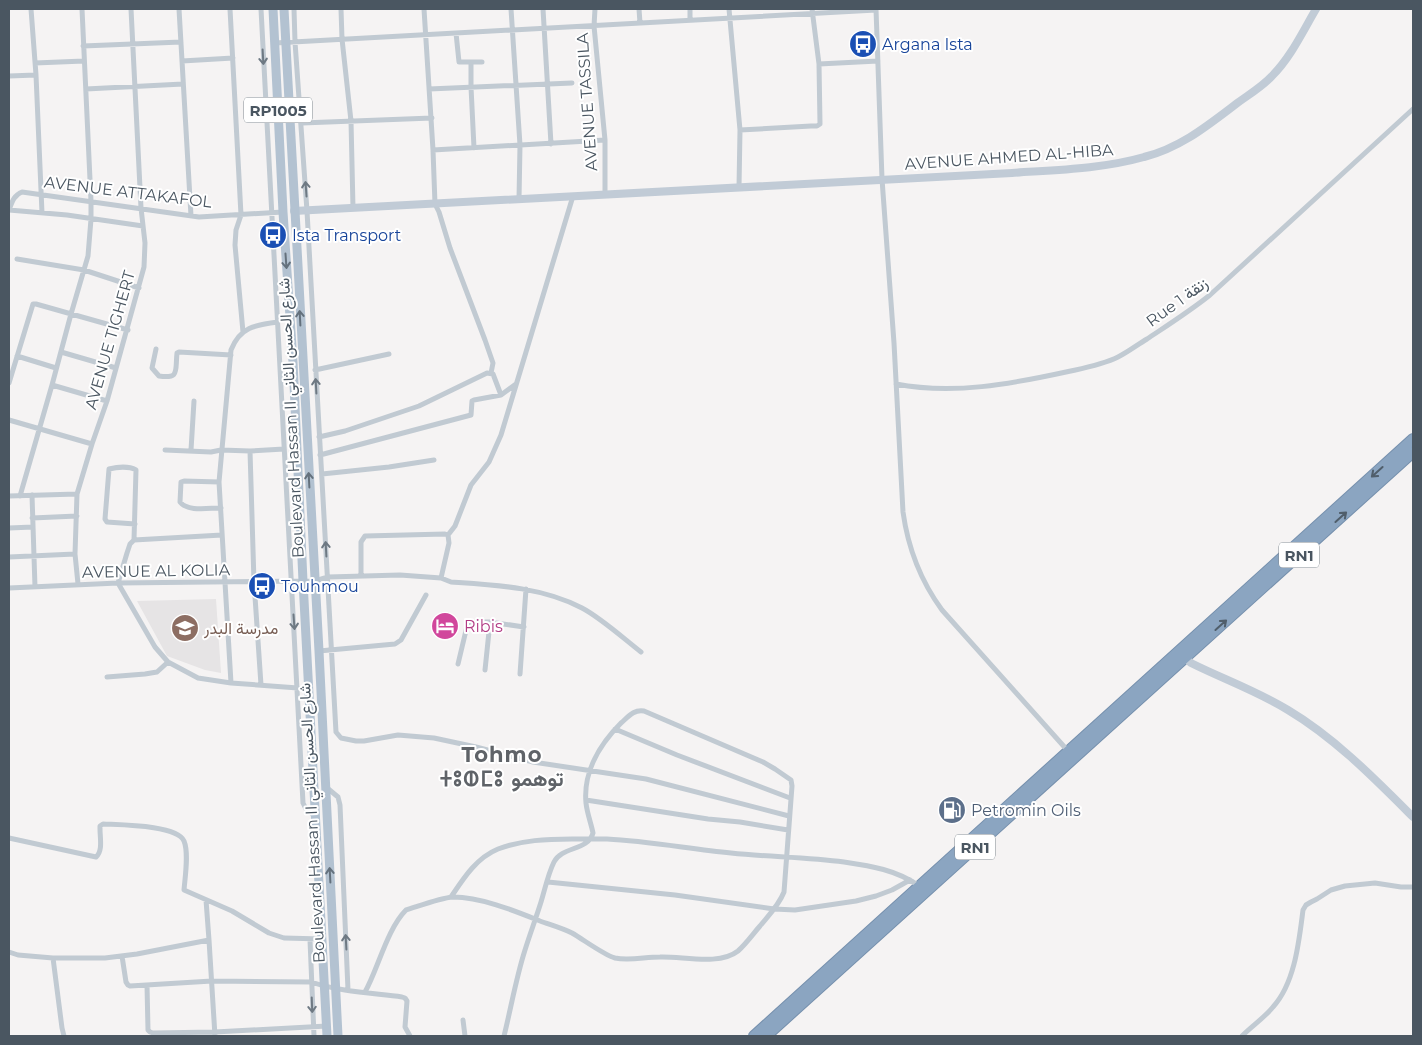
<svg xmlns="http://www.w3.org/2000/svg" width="1422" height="1045" font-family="Montserrat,Vazirmatn,'Noto Sans Tifinagh',sans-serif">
<rect width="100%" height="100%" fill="#f5f3f3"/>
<path fill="#e6e4e5" d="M216 599 221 673 205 670 167 656 137 601Z"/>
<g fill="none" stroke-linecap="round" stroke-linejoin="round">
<g stroke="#7690ad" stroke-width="12">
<path id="highway" d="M754 1036 1413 439
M766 1036 1413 452"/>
</g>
<path stroke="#c1cad2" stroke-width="5" d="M31 9 36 75 42 213
M179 9 191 216
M230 9 241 215 236 230 235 245 243 332
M261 9 303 803 306 809 316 817
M294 9 295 42 307 211 336 732 341 738 356 741H364L398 735 434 738 476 747 533 762 646 779 789 816
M341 9 342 39 351 121 353 208
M424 9 433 150 435 204 439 212 450 248 485 340 493 363 491 373
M511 9 520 145 519 199
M543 9 551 144
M595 9 594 26 605 140V194
M639 9 640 23
M690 9V20
M729 9 740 130 739 187
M876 9 882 179 894 343 903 512C908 548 920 580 942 610L1068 751
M456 33 459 62H482
M275 43 876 10
M83 46 181 42
M182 61 233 58
M35 63 84 61
M471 63V87L474 148
M819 64 878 61
M9 76 36 75
M86 89 183 84
M429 89 572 83
M302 123 432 118
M740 130 811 126H817L820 124 819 64 812 9
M433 150 605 140
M9 210C12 202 14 195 22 192L199 217 283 212
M9 210 67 215 143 226
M17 259 84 270 139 288
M156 349 152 368 159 376C180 379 175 371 177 353L179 352 231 355
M61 352 116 368
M17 356 56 368
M315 370 389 354
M9 383 33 304H36L128 330
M896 384C953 395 1011 384 1066 372 1084 368 1102 365 1118 357 1128 352 1137 345 1147 339 1168 325 1190 311 1210 295L1413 109
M52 385 107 401
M9 420 92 444
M319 437 345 431 419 406 487 373 493 374 501 395
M165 450 211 452 221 450 250 451 284 449
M191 450 194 401
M250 451 254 582 261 685
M320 455 471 415 472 401 474 400 501 395 516 384
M322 474 389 467 434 460
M219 482 184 481 181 482 180 502C188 512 208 508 221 508
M32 495 35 587
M9 496 77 494
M20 496 52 385 71 314 88 256 91 219V201L82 9
M32 518 77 516
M135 524 107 522 105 519 109 469C117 467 129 466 136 470L134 540 130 544 127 553 118 583 155 647 168 662 198 678 231 683 298 688
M9 528 33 527
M448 535 455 526 471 485 489 462 501 435 573 196
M134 540 222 535
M9 557 75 554
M361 576V542L365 536 445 534 448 535 449 543 441 578
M78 584 75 554 77 494 92 444 107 401 144 267 145 243 141 208 131 9
M9 588 118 583 315 581 328 577 400 575 441 578 451 582C495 585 542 587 582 608 601 618 623 638 641 652
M319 651 395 644 401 640 426 595
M458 664 468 622H490L524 627
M485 670 490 622
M520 674 526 589
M107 677 145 674 157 672 168 662
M231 683 219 482 231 350C240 327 255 325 278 322
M615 729 677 755 790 798
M326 787 338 797 340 805 348 990
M586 800 708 819 740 822 788 830
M9 838 96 857C103 851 100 838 100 829V826L103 824C120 825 177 825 184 841 189 853 185 877 184 890L232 911 269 933 284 938 322 939
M548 882 675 895 774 909 795 910 856 901 876 896 892 890 910 880
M451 897C463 879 476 858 498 849 522 840 547 839 572 839 584 839 595 839 607 839 648 841 690 849 731 853 769 857 807 857 844 862 871 866 897 870 919 886
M206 900 209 940
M310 940 314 1036
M9 952 18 955 53 958H105L137 954 209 940 215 1036
M122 956 126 982 128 985 130 986 212 981 311 982C341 992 372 993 402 997L405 998 407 1001 405 1027 410 1036
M53 958 62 1028 64 1036
M147 985 148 1030 150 1032 153 1033 215 1032 327 1026
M365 992C378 969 387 929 406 910 419 906 440 898 453 897 481 897 515 911 540 921 551 925 562 928 572 933 584 940 604 955 615 958 629 961 645 957 660 957 682 956 719 966 738 951 746 944 753 934 760 926 769 915 779 905 784 892L792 786 791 780 775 769 763 762 644 711C634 709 628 717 621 723 600 744 583 772 586 803 587 813 591 823 593 833 588 851 562 846 554 862 548 874 545 889 541 902 536 918 530 934 525 950 516 978 511 1008 504 1036
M463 1020 465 1036
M1242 1036C1252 1026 1264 1018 1273 1007 1295 983 1299 941 1303 910L1306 905 1311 902 1317 899 1331 890 1345 886 1375 883 1401 887H1413"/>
<path stroke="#c1cbd6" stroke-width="8" d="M294 211 1012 173C1055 170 1102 169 1144 157 1180 148 1207 126 1236 104 1248 95 1262 87 1272 76 1291 57 1303 31 1316 9
M1182 655 1191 663C1223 679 1257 691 1288 710 1335 738 1375 779 1413 817"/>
<path stroke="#b3c2d1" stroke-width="9" d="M273 9 283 212 293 362 303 581 327 1036
M284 9 319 651 338 1036"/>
<use href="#highway" stroke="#8ba5c1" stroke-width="10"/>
</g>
<defs><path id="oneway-shaft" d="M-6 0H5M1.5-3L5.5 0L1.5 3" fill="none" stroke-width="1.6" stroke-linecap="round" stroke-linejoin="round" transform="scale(1.25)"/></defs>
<g stroke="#6e7983">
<use href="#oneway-shaft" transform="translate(263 57) rotate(87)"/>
<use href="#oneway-shaft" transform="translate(306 189) rotate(-94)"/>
<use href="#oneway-shaft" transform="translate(316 386) rotate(-93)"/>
<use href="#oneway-shaft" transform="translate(326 549) rotate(-93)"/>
<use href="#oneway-shaft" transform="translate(294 622) rotate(86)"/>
<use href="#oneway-shaft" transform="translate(346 942) rotate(-93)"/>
<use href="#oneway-shaft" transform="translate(312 1005) rotate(88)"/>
</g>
<g stroke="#64717d">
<use href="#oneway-shaft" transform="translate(286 261) rotate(86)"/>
<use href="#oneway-shaft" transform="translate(300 318) rotate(-93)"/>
<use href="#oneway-shaft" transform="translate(309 480) rotate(-93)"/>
<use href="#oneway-shaft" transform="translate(330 875) rotate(-93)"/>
</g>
<g stroke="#505e6b">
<use href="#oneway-shaft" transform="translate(1377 472) rotate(138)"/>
<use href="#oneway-shaft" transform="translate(1341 517) rotate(-42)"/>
<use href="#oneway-shaft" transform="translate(1221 625) rotate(-42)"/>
</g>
<defs>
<g id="bus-disc" transform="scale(1.4375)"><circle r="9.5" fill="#1a4fb4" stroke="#fff"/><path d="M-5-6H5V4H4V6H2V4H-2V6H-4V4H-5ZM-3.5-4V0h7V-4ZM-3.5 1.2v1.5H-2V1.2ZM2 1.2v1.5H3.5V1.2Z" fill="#fff"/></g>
<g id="hotel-disc" transform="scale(1.4375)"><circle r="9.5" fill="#d1479c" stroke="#fff"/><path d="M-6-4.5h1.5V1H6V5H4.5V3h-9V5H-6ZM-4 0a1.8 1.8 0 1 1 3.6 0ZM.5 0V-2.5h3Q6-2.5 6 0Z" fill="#fff"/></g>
<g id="school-disc" transform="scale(1.4375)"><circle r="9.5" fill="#8d6e63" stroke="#fff"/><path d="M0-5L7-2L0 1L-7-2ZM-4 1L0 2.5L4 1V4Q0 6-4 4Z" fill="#fff"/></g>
<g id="fuel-disc" transform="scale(1.4375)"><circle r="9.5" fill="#5c6f8a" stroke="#fff"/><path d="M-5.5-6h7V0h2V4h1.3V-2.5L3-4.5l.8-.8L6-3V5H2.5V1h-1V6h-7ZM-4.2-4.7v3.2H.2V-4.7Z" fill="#fff"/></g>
</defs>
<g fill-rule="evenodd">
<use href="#bus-disc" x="863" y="44"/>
<use href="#bus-disc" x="273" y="235"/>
<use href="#bus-disc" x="262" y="586"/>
<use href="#hotel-disc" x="445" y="626"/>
<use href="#school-disc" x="185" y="628"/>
<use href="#fuel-disc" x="952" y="810"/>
</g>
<g text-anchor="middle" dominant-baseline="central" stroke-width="4" stroke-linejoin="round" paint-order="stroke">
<g fill="#fff" stroke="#808990" stroke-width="1">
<rect x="244" y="97.5" width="68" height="25" rx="4"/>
<rect x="1279" y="542.5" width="40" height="25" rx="4"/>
<rect x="955" y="834.5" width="40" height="25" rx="4"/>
</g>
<g font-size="15" font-weight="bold" fill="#4a5661">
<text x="278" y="110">RP1005</text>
<text x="1299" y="555">RN1</text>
<text x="975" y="847">RN1</text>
</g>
<g font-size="16" fill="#164399" stroke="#fff" text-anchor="start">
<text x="882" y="44">Argana Ista</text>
<text x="292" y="235">Ista Transport</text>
<text x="281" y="586">Touhmou</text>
</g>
<g font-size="16" fill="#4a5661" stroke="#fff">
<text transform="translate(587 102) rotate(-94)">AVENUE TASSILA</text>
<text transform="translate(1009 157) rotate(-4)">AVENUE AHMED AL-HIBA</text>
<text transform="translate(128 192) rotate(7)">AVENUE ATTAKAFOL</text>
<text transform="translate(1177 302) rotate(-36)">Rue 1 زنقة</text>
<text transform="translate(110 340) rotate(-74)">AVENUE TIGHERT</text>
<text transform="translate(291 418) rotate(-93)">Boulevard Hassan II شارع الحسن الثاني</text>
<text transform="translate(156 571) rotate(-1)">AVENUE AL KOLIA</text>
<text transform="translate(312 823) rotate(-93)">Boulevard Hassan II شارع الحسن الثاني</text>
</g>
<g font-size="16" fill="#b23c85" stroke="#fff" text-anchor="start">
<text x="464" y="626">Ribis</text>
</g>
<g font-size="16" fill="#785e54" stroke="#fff" text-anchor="start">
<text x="204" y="628">مدرسة البدر</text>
</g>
<g font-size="16" fill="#4e5e75" stroke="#fff" text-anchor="start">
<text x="971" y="810">Petromin Oils</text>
</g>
<g font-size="21" font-weight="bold" letter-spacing="1" fill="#5f6368" stroke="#fff">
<text x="502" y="754">Tohmo<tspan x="502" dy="24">ⵜⵓⵀⵎⵓ توهمو</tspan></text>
</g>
</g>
<rect width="1422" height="1045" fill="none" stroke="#4a5661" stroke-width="20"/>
</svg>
